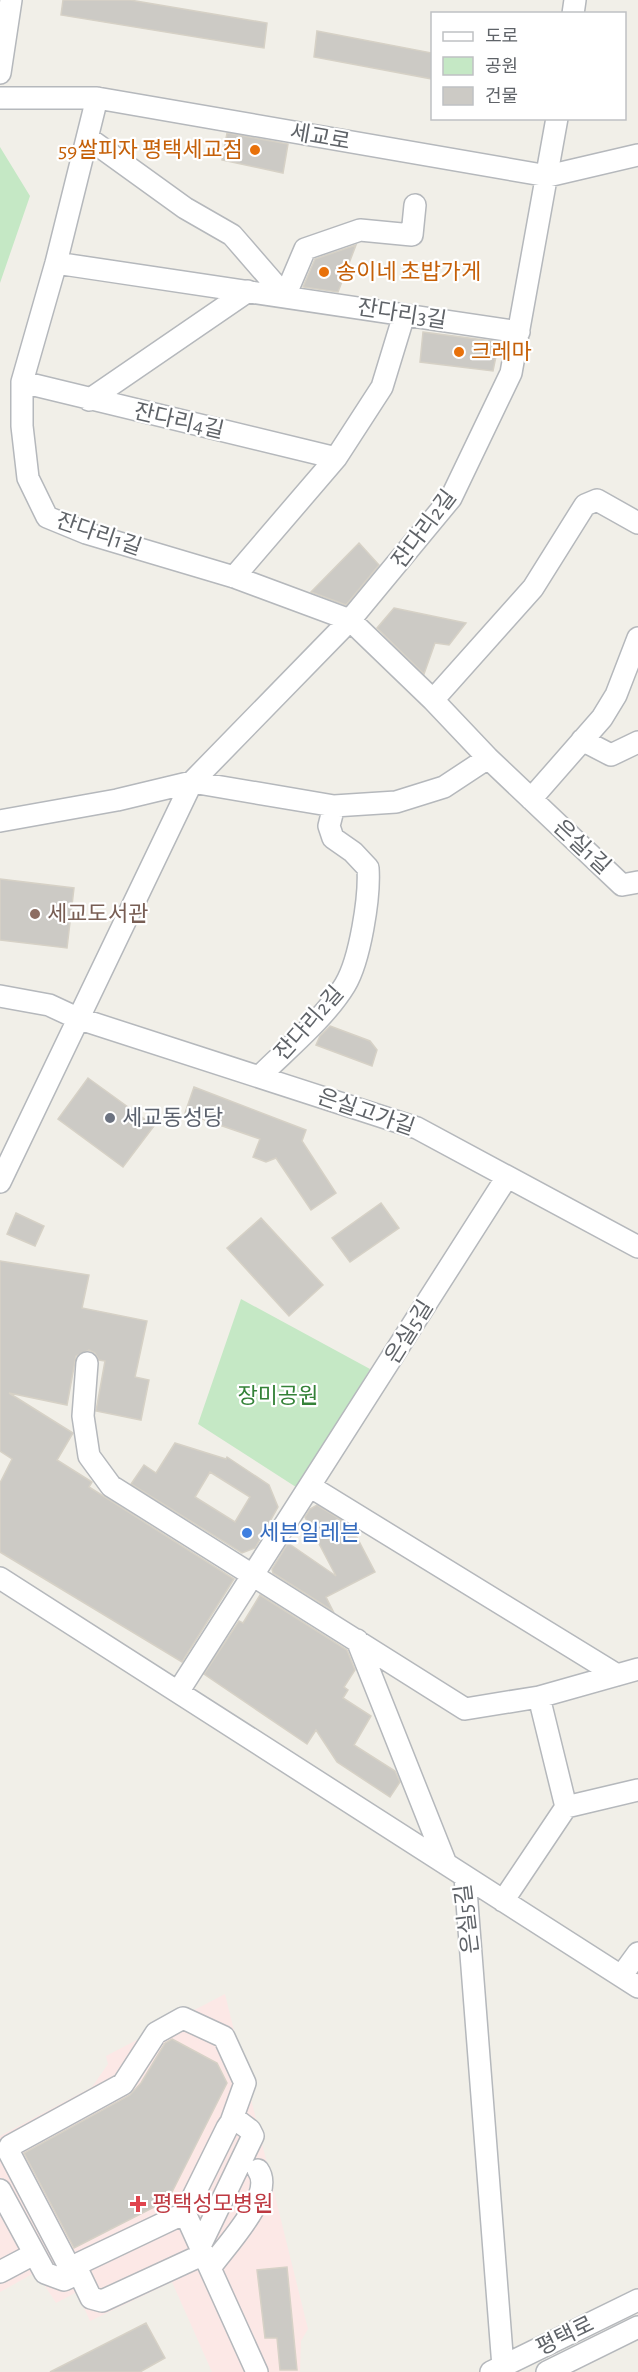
<svg xmlns="http://www.w3.org/2000/svg" width="638" height="2372" font-family="'Alegreya Sans','Noto Sans KR',sans-serif">
<rect width="100%" height="100%" fill="#f1efe8"/>
<path fill="#fce8e6" d="M225 1994 308 2329 301 2341 300 2372H212L172 2282 90 2321 77 2292 56 2303 36 2272 0 2292V2136L92 2087 108 2064 106 2056Z"/>
<path fill="#c5e8c5" d="M0 147 30 196 0 283Z
M241 1299 370 1369 299 1489 198 1424Z"/>
<path fill="#cccac5" stroke="#d6d1c6" stroke-width="1.5" fill-rule="evenodd" d="M63 0H130L267 23 264 48 61 15Z
M317 31 432 53V79L314 57Z
M227 133 288 144 283 173 222 160Z
M356 245 338 292 303 287 315 259Z
M423 332 499 342 493 371 420 362Z
M359 543 379 565 346 605 311 592Z
M394 608 466 623 449 645 435 643 424 674 377 628Z
M0 879 74 888 67 948 0 940Z
M330 1026 370 1041 377 1050 372 1066 316 1045 320 1036Z
M88 1078 154 1126 123 1167 58 1119Z
M194 1087 306 1130 302 1141 336 1193 311 1210 276 1158 266 1162 253 1157 260 1139 185 1113Z
M381 1203 399 1228 350 1262 332 1238Z
M16 1213 44 1226 35 1246 7 1234Z
M261 1218 323 1285 289 1316 227 1248Z
M0 1261 89 1275 82 1308 147 1321 135 1377 149 1380 141 1420 96 1411 105 1361 99 1360 95 1353 89 1350 76 1356 67 1405 9 1393 73 1433 57 1460 92 1482 89 1487 234 1579 182 1662 0 1552V1483L12 1459 0 1451Z
M175 1443 226 1459 227 1457 269 1485 278 1507 255 1548 242 1553 131 1484 144 1465 156 1473ZM210 1472 250 1497 235 1522 195 1497Z
M317 1505 351 1526 375 1572 326 1597 333 1611 273 1573 272 1569 288 1543 336 1576 305 1517 310 1509Z
M260 1595 347 1650 355 1670 344 1687 348 1690 343 1698 371 1716 354 1745 395 1771 400 1782 390 1797 337 1762 316 1730 307 1744 204 1674 239 1621 243 1623Z
M172 2039 217 2063 227 2083 168 2200 74 2248 24 2153 130 2095 141 2083 165 2043Z
M287 2267 297 2370H280L277 2338H265L257 2270Z
M146 2323 165 2358 140 2372H50Z"/>
<g fill="none" stroke-linecap="round" stroke-linejoin="round">
<g stroke="#b5b8bc" stroke-width="24">
<path id="minor" d="M573 14 575 0
M0 73 11 0
M0 98H97L548 176 638 155
M97 98 56 263 22 382V426L28 478 47 517 86 533 234 577 350 620 433 700 488 758 622 885 638 882
M88 138 185 208 232 235 285 296 305 249 360 230 412 235 415 205
M56 263 519 332
M22 382 336 458
M89 400 248 291
M234 577 336 458 382 387 404 315
M433 700 533 588 585 505 597 500 638 523
M582 740 611 755 638 742
M531 799 602 718 616 695 638 638
M0 821 117 800 192 782 334 806 396 802 444 787 488 758
M0 996 49 1005 77 1018 417 1128 638 1247
M260 1076C287 1049 325 1018 345 985 360 960 370 897 368 868L353 852 333 838 329 826 334 806
M0 1182 192 782 350 620 451 498 511 373 557 118
M87 1363 83 1416 89 1456 111 1486 465 1709 539 1697
M311 1487 617 1675
M0 1578 638 1987
M357 1640 446 1864
M178 1692 507 1177
M566 1807 638 1790
M465 1877 503 2367
M503 1901 566 1807 539 1697 638 1669
M622 1975 638 1953
M0 2190 45 2273 64 2280 79 2273
M185 2213 257 2372
M200 2246 253 2136 250 2130 238 2121 231 2122 227 2128 185 2213 80 2263 78 2271 91 2298 102 2301 204 2254
M210 2268C225 2246 276 2195 258 2170
M0 2272 34 2254
M74 2276 9 2152 10 2146 123 2084 156 2033 183 2018 224 2037 245 2083 231 2122
M491 2372 638 2300
M547 2372 638 2327"/>
</g>
<use href="#minor" stroke="#fff" stroke-width="21"/>
</g>
<g fill="#e8710a" stroke="#fff" stroke-width="2">
<circle cx="255" cy="150" r="6"/>
<circle cx="324" cy="272" r="6"/>
<circle cx="459" cy="352" r="6"/>
</g>
<circle fill="#8d6e63" stroke="#fff" stroke-width="2" cx="35" cy="914" r="6"/>
<circle fill="#6b7280" stroke="#fff" stroke-width="2" cx="110" cy="1118" r="6"/>
<circle fill="#3f7fe0" stroke="#fff" stroke-width="2" cx="247" cy="1533" r="6"/>
<path fill="#e0444e" stroke="#fff" stroke-width="2" d="M135 2195h6v6h6v6h-6v6h-6v-6h-6v-6h6z"/>
<g text-anchor="middle" dominant-baseline="central" stroke-width="4.5" stroke-linejoin="round" paint-order="stroke">
<g font-size="22" fill="#5f6368" stroke="#fff">
<text transform="translate(320 137) rotate(10)">세교로</text>
<text transform="translate(402 314) rotate(9)">잔다리3길</text>
<text transform="translate(179 421) rotate(13)">잔다리4길</text>
<text transform="translate(424 529) rotate(-53)">잔다리2길</text>
<text transform="translate(99 534) rotate(19)">잔다리1길</text>
<text transform="translate(582 847) rotate(43)">은실1길</text>
<text transform="translate(309 1023) rotate(-48)">잔다리2길</text>
<text transform="translate(366 1112) rotate(19)">은실고가길</text>
<text transform="translate(409 1332) rotate(-58)">은실5길</text>
<text transform="translate(467 1919) rotate(-97)">은실5길</text>
<text transform="translate(565 2336) rotate(-26)">평택로</text>
</g>
<g font-size="22" fill="#c56008" stroke="#fff" text-anchor="start">
<text x="243" y="150" text-anchor="end">59쌀피자 평택세교점</text>
<text x="336" y="272">송이네 초밥가게</text>
<text x="471" y="352">크레마</text>
</g>
<g font-size="22" fill="#785e54" stroke="#fff" text-anchor="start">
<text x="47" y="914">세교도서관</text>
</g>
<g font-size="22" fill="#5b616d" stroke="#fff" text-anchor="start">
<text x="122" y="1118">세교동성당</text>
</g>
<g font-size="22" fill="#348238" stroke="#fff">
<text x="278" y="1396">장미공원</text>
</g>
<g font-size="22" fill="#366cbe" stroke="#fff" text-anchor="start">
<text x="259" y="1533">세븐일레븐</text>
</g>
<g font-size="22" fill="#be3a42" stroke="#fff" text-anchor="start">
<text x="152" y="2204">평택성모병원</text>
</g>
</g>
<rect x="431" y="12" width="195" height="108" fill="#ffffff" stroke="#bfc1c3" stroke-width="1.5"/>
<rect x="443" y="32" width="30" height="9" fill="#ffffff" stroke="#bfc1c3" stroke-width="1.5"/>
<text x="485" y="42" font-size="18" fill="#5f6368">도로</text>
<rect x="443" y="57" width="30" height="18" fill="#c5e8c5" stroke="#bfc1c3" stroke-width="1.5"/>
<text x="485" y="72" font-size="18" fill="#5f6368">공원</text>
<rect x="443" y="87" width="30" height="18" fill="#cccac5" stroke="#bfc1c3" stroke-width="1.5"/>
<text x="485" y="102" font-size="18" fill="#5f6368">건물</text>
</svg>
